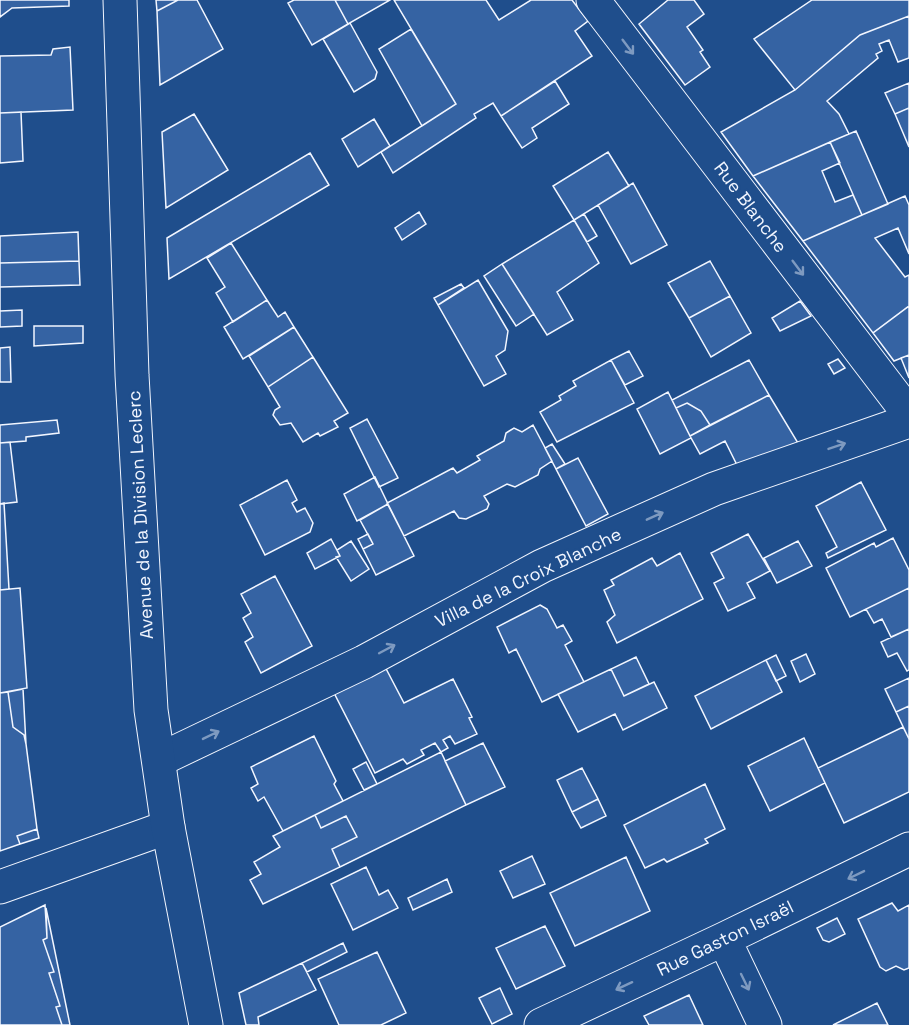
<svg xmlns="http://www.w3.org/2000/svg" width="909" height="1025" font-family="'Space Grotesk',sans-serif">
<rect width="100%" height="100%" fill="#1f4e8c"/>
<path fill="#3563a3" stroke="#f2f6ff" stroke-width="1.5" d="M0 0H69V6L12 8 0 17Z
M156 0H178L157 11Z
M178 0H197L223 49 160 85 157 11Z
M294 0H335L348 24 312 45 288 3Z
M335 0H390L348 24Z
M394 0H486L499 20 531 0H572L588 21 575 31 592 56 501 116 493 103 474 114 476 118 393 173 381 152 456 104Z
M668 0H694L704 14 687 27 703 50 700 52 710 67 685 85 639 24Z
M812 0H909V16L860 35 795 90 754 39Z
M909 16V58L898 62 889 40 879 44 882 51 876 54 878 58 827 101 839 114 849 134 753 176 721 132 795 90 860 35Z
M350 23 377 72 375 79 354 92 323 39Z
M411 29 456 104 422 126 379 49Z
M70 47 73 110 0 113V56L51 55 53 49Z
M555 81 569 104 532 128 537 138 522 148 501 116Z
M909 83V108L895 114 885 93Z
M909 108V147L895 114Z
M21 112 23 161 0 163V113Z
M194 114 228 170 166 208 162 132Z
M374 119 390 146 358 167 342 139Z
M856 131 888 204 862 215 830 142Z
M830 142 840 163 822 171 835 202 853 195 862 215 803 241 753 176Z
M608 152 629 186 574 220 553 186Z
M310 153 329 185 169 279 167 238Z
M633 183 667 245 631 264 598 205Z
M905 196 909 205V254L898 228 875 238 905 277 909 275V306L873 333 803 241Z
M419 212 426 224 402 240 395 228Z
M584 214 597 236 587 242 574 220Z
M574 220 599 263 557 292 573 320 547 335 502 264Z
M78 232 79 261 0 263V236Z
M231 243 267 300 233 322 216 293 225 287 207 258Z
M79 261 80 285 0 287V311V263Z
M710 261 730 296 689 318 668 283Z
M502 264 534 314 516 326 484 276Z
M478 280 508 331 505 350 496 356 506 374 484 386 438 305Z
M461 284 464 288 438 305 434 298Z
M730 296 751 333 711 357 689 318Z
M267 300 278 317 285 312 294 327 243 359 224 327Z
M800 301 811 316 780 331 772 318Z
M909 306V355L894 361 873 333Z
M22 310V326L0 327V311Z
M34 326H83V343L34 346Z
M294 327 313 357 268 387 249 356Z
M10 347 11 382H0V348Z
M629 351 643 376 625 385 611 360Z
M909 355V378L901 358Z
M313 357 348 413 334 421 338 427 320 436 318 433 303 442 291 423 280 425 273 415 275 410 280 407 268 387Z
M838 359 845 368 834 374 828 364Z
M611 360 634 403 557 442 540 412 561 400 559 396 576 386 573 381Z
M749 360 769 395 710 425 701 411 687 403 676 408 672 400Z
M668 392 691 438 660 454 637 409Z
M769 395 801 448 739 469 725 441 700 454 690 436Z
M687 403 701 411 710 425 690 436 676 408Z
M367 419 398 478 379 487 350 428Z
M57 420 59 433 26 437V441L0 443V425Z
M533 425 552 461 540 469 538 475 515 487 507 484 484 496 489 504 487 509 466 519 459 518 454 511 404 536 387 503 453 468 457 473 480 460 477 456 504 441 506 433 514 428 522 432Z
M10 442 17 502 0 504V443Z
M552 444 565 464 556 469 545 448Z
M578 458 608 514 586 526 556 469Z
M375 477 388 504 357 521 344 494Z
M287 480 297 500 292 503 297 512 305 508 313 523 310 532 265 555 240 505Z
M861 482 886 530 828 558 826 553 837 547 816 506Z
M4 503 9 589 0 590V504Z
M388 504 414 556 376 575 363 549 373 544 360 520Z
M368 534 373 544 363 549 358 539Z
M748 534 770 571 747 583 755 598 728 611 714 583 724 578 711 553Z
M893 538 909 570V588L850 617 826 568 874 543 876 547Z
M331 539 340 556 315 569 307 553Z
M351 541 369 569 351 581 336 557 340 556 337 550Z
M798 541 812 566 777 583 764 558Z
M680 553 703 599 617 643 607 622 615 615 604 590 614 585 611 580 652 558 657 566Z
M275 576 312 646 261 673 245 642 253 637 243 618 251 613 241 594Z
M20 588 27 688 0 693V590Z
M909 588V629L891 637 882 619 874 623 866 609Z
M540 605 547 609 557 628 563 625 572 641 565 645 584 682 542 702 516 649 509 653 497 627Z
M909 629V670L907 671 897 653 888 657 881 642Z
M806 654 815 674 800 682 791 661Z
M776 655 786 676 776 681 766 660Z
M636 657 649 684 624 696 611 669Z
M766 660 782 692 711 729 695 696Z
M382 661 404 703 453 679 472 717 469 718 477 734 455 744 450 736 443 740 448 748 441 752 435 743 421 750 424 755 407 764 403 759 375 773 331 687Z
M611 669 624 696 654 682 667 708 623 730 615 714 578 732 558 694Z
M909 678V706L896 712 885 689Z
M23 689 26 744 24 735 13 727 8 692Z
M8 692 13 727 24 735 26 744 37 829 17 836 20 844 0 851V693Z
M909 706V739L896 712Z
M903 727 909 739V792L844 823 818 768Z
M314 736 336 781 334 784 343 801 283 831 264 797 258 801 251 788 258 784 251 767Z
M804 738 825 783 770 811 748 766Z
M483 743 505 787 466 805 445 761Z
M441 752 466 805 340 867 332 849 357 837 346 816 321 828 315 815Z
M366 762 377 784 364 790 353 769Z
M582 768 598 799 572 812 557 780Z
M705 784 725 829 705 839 708 843 667 862 664 859 645 868 624 825Z
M598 799 606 816 581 828 572 812Z
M315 815 321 828 346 816 357 837 332 849 340 867 263 904 250 880 261 874 254 862 280 847 273 836Z
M37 829 39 838 20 844 17 836Z
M532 856 545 884 513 898 500 871Z
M626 857 650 911 575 946 550 893Z
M366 867 379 895 388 890 398 908 353 930 331 884Z
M447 879 452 892 413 910 408 898Z
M892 903 898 911 909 905V968L904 970 896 966 886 971 880 967 858 919Z
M45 905 47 938 43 940 54 972 49 973 60 1006 56 1007 62 1025H0V927Z
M46 908 70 1025H62L56 1007 60 1006 49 973 54 972 43 940 47 938Z
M837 918 845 934 829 942 823 940 817 928Z
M545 926 565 966 516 989 496 948Z
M343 943 347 952 307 972 302 963Z
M377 952 406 1013 381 1025H339L318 979Z
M302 963 316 990 258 1017 259 1025H246L239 993Z
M500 988 512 1014 492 1024 479 998Z
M689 995 703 1025H649L644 1016Z
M877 1003 888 1025H833Z"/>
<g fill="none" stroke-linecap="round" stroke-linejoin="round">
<g stroke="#f2f6ff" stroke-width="35">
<path id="minor" d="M593 0 909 414
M159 760 364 662 542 566 714 489 909 421
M0 887 168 827
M724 939 765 1025
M541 1025 724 939 909 849"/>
</g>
<g stroke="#f2f6ff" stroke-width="35">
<path id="major" d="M120 0 132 375 151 710 168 827 206 1025"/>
</g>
<use href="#minor" stroke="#1f4e8c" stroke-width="33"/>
<use href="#major" stroke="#1f4e8c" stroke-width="33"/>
</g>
<defs><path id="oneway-shaft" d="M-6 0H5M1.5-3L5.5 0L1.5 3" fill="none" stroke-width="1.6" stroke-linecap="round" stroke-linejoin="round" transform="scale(1.5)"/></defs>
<g stroke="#7e9ac0">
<use href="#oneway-shaft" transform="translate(628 47) rotate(53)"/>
<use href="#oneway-shaft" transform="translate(798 268) rotate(53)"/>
<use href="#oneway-shaft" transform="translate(837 446) rotate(-19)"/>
<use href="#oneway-shaft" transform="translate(655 516) rotate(-24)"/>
<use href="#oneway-shaft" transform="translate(387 649) rotate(-28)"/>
<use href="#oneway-shaft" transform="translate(211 735) rotate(-26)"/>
<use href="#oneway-shaft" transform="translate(856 875) rotate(154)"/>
<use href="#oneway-shaft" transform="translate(745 982) rotate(64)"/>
<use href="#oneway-shaft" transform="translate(624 986) rotate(155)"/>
</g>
<g text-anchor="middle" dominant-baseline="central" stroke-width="4.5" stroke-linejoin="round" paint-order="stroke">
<g font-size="18" fill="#f2f6ff" stroke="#1f4e8c">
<text transform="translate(751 207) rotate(53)">Rue Blanche</text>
<text transform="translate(140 515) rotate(-93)">Avenue de la Division Leclerc</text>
<text transform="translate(528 577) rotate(-26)">Villa de la Croix Blanche</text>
<text transform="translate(725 938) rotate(-26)">Rue Gaston Israël</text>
</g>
</g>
</svg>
